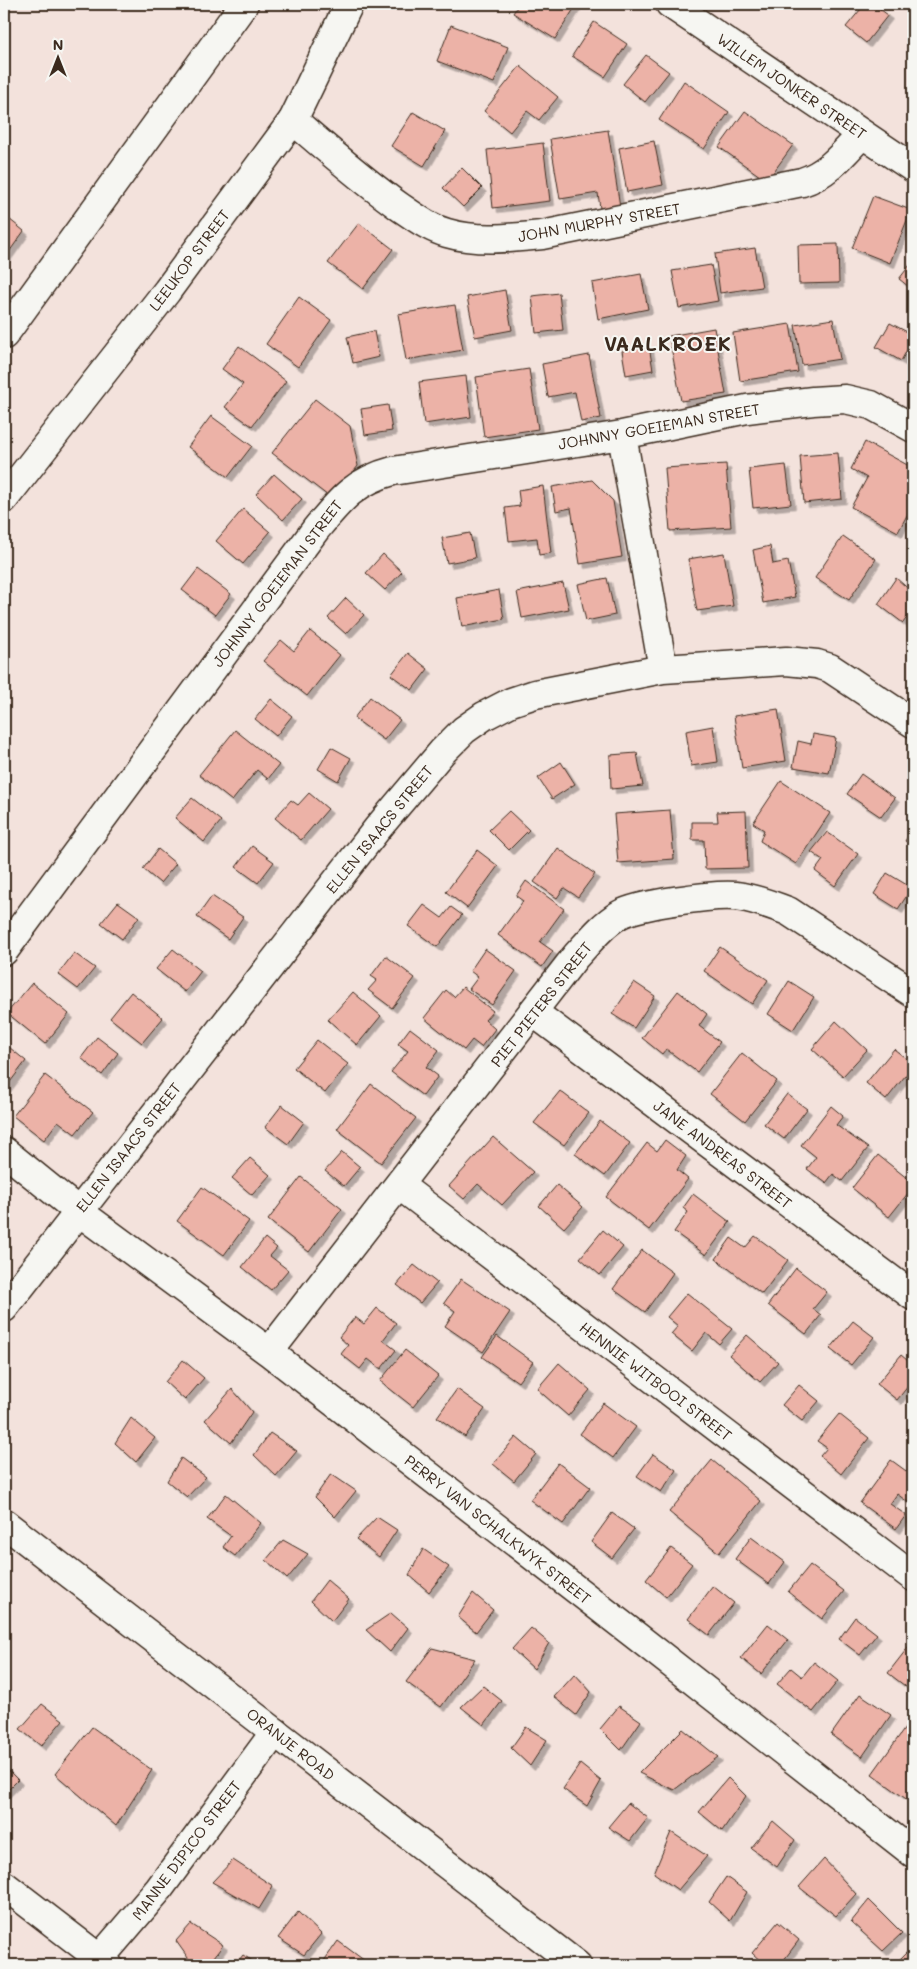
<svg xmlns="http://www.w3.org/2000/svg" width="917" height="1969" font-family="Mali,sans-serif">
<defs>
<filter id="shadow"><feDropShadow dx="4.5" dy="4.5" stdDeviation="0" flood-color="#0004"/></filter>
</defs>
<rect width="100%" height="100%" fill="#f3e2dc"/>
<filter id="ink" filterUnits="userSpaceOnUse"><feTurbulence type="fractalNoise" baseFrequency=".02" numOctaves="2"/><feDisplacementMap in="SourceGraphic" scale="10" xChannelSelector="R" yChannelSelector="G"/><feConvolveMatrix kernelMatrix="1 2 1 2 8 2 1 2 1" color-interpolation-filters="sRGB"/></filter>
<g filter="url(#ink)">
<path fill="#ecb2a7" stroke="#3b2a1e" filter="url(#shadow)" d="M519 4H577L555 39 513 13Z
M865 4H873L888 15 866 43 846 27Z
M594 22 627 44 605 77 572 56Z
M451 25 508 47 494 83 437 61Z
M646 55 669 72 645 102 623 84Z
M520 66 558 97 539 120 527 111 510 132 484 111Z
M684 81 729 112 704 149 659 120Z
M745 111 793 145 767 181 719 147Z
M413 112 445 131 424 166 391 146Z
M608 130 621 213 601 216 598 193 560 199 550 139Z
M654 141 663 185 627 192 619 148Z
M543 143 550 201 493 208 487 150Z
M462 168 482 188 463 207 443 188Z
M873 196 911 210 890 263 852 248Z
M4 215 24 231 4 259Z
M359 223 393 249 363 289 328 263Z
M838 244 839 283 799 284 798 245Z
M755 248 762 287 720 293 715 254Z
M913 261V290L899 279Z
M711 265 718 301 679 308 672 271Z
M641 274 648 309 598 319 592 283Z
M505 290 512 330 475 337 467 297Z
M559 293 563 330 536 333 532 296Z
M299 297 331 320 298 367 266 344Z
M455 305 463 350 406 360 398 314Z
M833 319 840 359 802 365 795 325Z
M890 323 913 335V339L901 361 876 347Z
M790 324 798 372 740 381 733 333Z
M714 328 726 394 681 401 669 336Z
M374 331 379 357 353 363 347 337Z
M239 346 286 381 252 426 225 407 243 384 222 369Z
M649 346 653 370 626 375 622 351Z
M589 355 601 418 581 422 575 392 548 397 542 364Z
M529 369 538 429 484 437 476 377Z
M466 376 471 417 424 424 419 382Z
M315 399 350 426 358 466 332 499 272 453Z
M388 405 392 431 365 435 361 409Z
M211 416 252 446 228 477 188 447Z
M865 442 913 468V474L907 486 913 490V504L898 532 851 507 867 478 851 469Z
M838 453 842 499 804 503 800 456Z
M726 464 731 527 670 531 665 468Z
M786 465 791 504 753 508 749 469Z
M274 474 302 499 283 520 256 494Z
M592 480 613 501 622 557 580 564 571 508 556 511 552 487Z
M543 486 551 553 539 555 537 538 509 541 505 508 520 506 518 490Z
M243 509 270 532 243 564 216 541Z
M470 533 475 558 447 563 442 538Z
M843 536 876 559 849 600 815 578Z
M770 546 773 564 788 561 795 597 763 603 753 550Z
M724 553 733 606 697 611 688 559Z
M383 554 402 572 385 590 366 573Z
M198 569 231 594 215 615 182 590Z
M607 578 615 615 586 621 578 584Z
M896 578 913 593V609L903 623 878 604Z
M563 583 569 609 522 618 517 592Z
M499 590 504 619 462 627 457 598Z
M346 598 364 615 346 634 328 618Z
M310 631 340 655 307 696 263 661 281 640 294 651Z
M408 653 428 669 412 690 391 675Z
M370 697 400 720 384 740 354 718Z
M271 699 292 716 276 736 255 719Z
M778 709 786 761 742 768 734 716Z
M713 726 718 762 691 766 686 731Z
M235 730 279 765 268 779 257 770 232 801 199 775Z
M813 734 836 738 829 773 793 767 798 741 811 744Z
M331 747 351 758 338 781 318 769Z
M637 753 643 786 611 789 610 755Z
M561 762 575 784 552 799 538 778Z
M861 774 895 798 881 817 847 794Z
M781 781 830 813 796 864 760 841 764 830 753 823Z
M309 793 328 809 301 840 275 818 291 800 298 805Z
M192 798 221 821 204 842 175 818Z
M670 810 674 859 618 863 614 814Z
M509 811 529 830 509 850 489 830Z
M746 811 748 868 705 869 704 840H692V822H718L717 812Z
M913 828V846L905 841Z
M827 832 858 854 835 886 815 871 823 860 811 852Z
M252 846 274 862 258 883 236 867Z
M558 848 595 874 578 897 564 888 557 898 534 882Z
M158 849 176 864 160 883 143 869Z
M477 850 498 866 467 908 446 892Z
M887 873 912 888 898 909 874 894Z
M526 881 564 909 540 942 553 951 542 967 498 935 523 901 516 896Z
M212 896 243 917 228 939 197 917Z
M118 902 139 917 122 939 101 923Z
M424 905 442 918 451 907 462 915 437 947 408 926Z
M720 947 768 980 752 1004 704 971Z
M173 949 201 971 185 992 156 969Z
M485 949 516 971 492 1005 469 989 478 977 470 971Z
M74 953 95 968 78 989 58 974Z
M386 956 415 978 392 1008 368 990 377 980 371 976Z
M789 981 814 997 793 1030 768 1014Z
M634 982 655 996 634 1028 612 1014Z
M32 983 69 1014 45 1044 7 1013Z
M463 987 493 1011 485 1020 495 1029 481 1047 472 1040 464 1050 424 1018 446 990 454 997Z
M678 991 707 1014 699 1026 720 1042 697 1072 666 1049 662 1054 642 1038Z
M131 992 163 1018 142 1043 110 1018Z
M353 992 381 1016 357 1045 328 1020Z
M836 1021 867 1050 843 1076 812 1049Z
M410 1028 439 1050 426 1067 438 1076 423 1096 391 1072 408 1051 398 1044Z
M97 1037 118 1053 102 1075 81 1058Z
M317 1040 348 1064 325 1093 294 1068Z
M4 1043 26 1061 4 1090Z
M894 1049 913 1064V1066L886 1100 866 1083Z
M742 1053 777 1081 745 1121 710 1094Z
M45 1075 93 1112 75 1134 58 1121 44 1140 13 1116Z
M371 1084 416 1118 381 1163 337 1129Z
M560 1091 589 1113 564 1145 534 1123Z
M787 1094 807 1109 784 1139 764 1124Z
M282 1105 304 1122 288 1144 265 1127Z
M831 1106 843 1116 836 1125 868 1148 842 1181 833 1174 826 1183 807 1169 816 1157 801 1145Z
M600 1121 630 1143 605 1176 575 1154Z
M493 1137 533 1172 502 1205 478 1184 464 1199 449 1186Z
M665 1140 686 1156 677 1170 688 1179 649 1230 606 1197 647 1143 657 1151Z
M342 1152 360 1167 344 1186 325 1171Z
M878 1155 913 1183V1187L889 1217 852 1188Z
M250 1158 270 1175 252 1195 232 1178Z
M301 1177 342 1209 309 1252 268 1220Z
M557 1185 583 1207 564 1228 539 1206Z
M202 1187 249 1221 224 1255 177 1221Z
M693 1194 730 1222 706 1255 674 1232 688 1212 683 1208Z
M603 1230 623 1247 600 1275 580 1258Z
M755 1236 788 1260 762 1294 716 1259 731 1238 745 1248Z
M265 1238 277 1248 270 1256 288 1270 271 1290 242 1267Z
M642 1250 673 1273 645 1312 613 1289Z
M414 1265 437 1283 420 1303 397 1285Z
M796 1268 827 1292 813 1309 821 1315 806 1334 768 1305Z
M461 1279 510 1312 483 1352 445 1326 455 1311 444 1303Z
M687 1293 732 1329 719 1344 706 1333 692 1351 671 1334 678 1326 667 1317Z
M377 1308 396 1323 383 1340 396 1350 381 1369 368 1359 360 1369 341 1354 348 1345 339 1337 355 1317 364 1324Z
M853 1321 874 1337 851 1365 830 1349Z
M747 1335 778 1362 760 1382 729 1355Z
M497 1336 533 1362 518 1382 482 1357Z
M405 1350 438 1376 413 1407 380 1381Z
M901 1355 913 1365V1380L897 1400 877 1384Z
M183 1360 204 1378 185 1400 165 1382Z
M559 1363 590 1390 568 1416 537 1389Z
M799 1385 819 1401 802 1421 782 1405Z
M232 1389 252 1412 231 1443 205 1420Z
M457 1389 485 1409 465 1437 437 1417Z
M603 1403 636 1427 613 1458 580 1434Z
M839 1414 869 1438 841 1474 820 1456 827 1448 817 1441Z
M131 1418 155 1438 136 1462 115 1443Z
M270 1433 297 1451 276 1476 254 1455Z
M516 1437 536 1454 514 1481 493 1464Z
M653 1454 676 1470 661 1492 637 1476Z
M181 1458 206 1477 187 1497 167 1481Z
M712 1460 761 1501 719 1553 669 1512Z
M891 1460 913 1476 912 1505 897 1494 890 1504 906 1515 896 1529 860 1503Z
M558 1463 590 1487 563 1524 530 1500Z
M331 1474 356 1491 335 1517 315 1497Z
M226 1494 261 1523 235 1556 223 1547 231 1536 207 1519Z
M612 1513 634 1529 612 1558 591 1542Z
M377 1517 397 1530 379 1557 356 1539Z
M751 1537 785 1562 769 1584 735 1559Z
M283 1540 308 1554 287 1579 266 1560Z
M671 1548 692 1564 666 1597 646 1580Z
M423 1549 449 1567 429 1592 409 1575Z
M810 1565 844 1591 822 1619 788 1592Z
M327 1580 349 1599 332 1621 311 1601Z
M713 1586 734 1603 709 1635 688 1619Z
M473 1593 493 1610 476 1632 458 1617Z
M391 1613 408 1628 390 1652 366 1630Z
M855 1617 877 1634 860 1655 839 1639Z
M768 1624 788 1640 761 1674 741 1658Z
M531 1628 549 1643 534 1669 512 1649Z
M913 1641V1684L909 1689 888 1673Z
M432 1648 475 1659 441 1707 406 1682Z
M814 1662 838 1681 813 1712 777 1684 791 1668 802 1677Z
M575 1674 591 1692 576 1715 554 1697Z
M483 1686 502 1701 484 1725 461 1707Z
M860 1694 891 1715 862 1757 831 1735Z
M42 1704 63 1720 41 1746 20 1729Z
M619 1706 641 1721 621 1750 600 1729Z
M908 1724 913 1728V1804L872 1774Z
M92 1727 152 1770 116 1826 55 1774Z
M526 1727 547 1740 530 1766 511 1748Z
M683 1729 718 1757 674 1790 639 1773Z
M580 1764 601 1781 587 1806 563 1789Z
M4 1766 18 1780 4 1794Z
M728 1778 746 1796 722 1831 699 1812Z
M628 1803 648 1818 630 1841 608 1827Z
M773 1821 795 1840 777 1867 751 1848Z
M671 1832 707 1856 678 1890 654 1873Z
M824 1859 856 1894 836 1916 799 1887Z
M233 1860 273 1886 259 1909 212 1882Z
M726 1877 747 1892 730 1921 709 1902Z
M869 1900 902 1933 883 1951 851 1922Z
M298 1912 321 1934 304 1955 278 1938Z
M778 1922 799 1940 780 1965H765L752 1953Z
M191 1924 223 1945 208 1965H193L176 1941Z
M338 1941 365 1961 363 1965H321Z
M913 1946V1965H908L900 1959Z
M243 1955 259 1965H235Z"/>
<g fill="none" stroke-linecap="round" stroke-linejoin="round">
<g stroke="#3b2a1e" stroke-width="31">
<path id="street" d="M670 4 913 168
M293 120C328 150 362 180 400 207 415 217 429 228 447 233 477 242 511 238 542 235L802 182C828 174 844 153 862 134
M4 335 244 4
M622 435 663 669
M4 951 316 529C340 500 355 481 393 471L622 435 747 409 813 401 845 399 871 405 913 428
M533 1012 913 1296
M4 1151 78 1211 269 1352 635 1635 913 1853
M399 1185 913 1577
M4 1308 377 829 442 752 464 730 484 716 511 702 535 694 663 669 786 661 817 664 830 668 913 723
M269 1352 575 957C589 942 602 925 619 915 638 904 714 894 736 896 754 898 771 905 788 911L913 993
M4 1885 108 1965
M94 1965 159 1889 275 1732"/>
</g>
<g stroke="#3b2a1e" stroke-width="31">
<path id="secondary" d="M4 499 167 291 293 120 349 4
M4 1523 577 1965"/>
</g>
<use href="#street" stroke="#f6f6f2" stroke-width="28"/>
<use href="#secondary" stroke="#f6f6f2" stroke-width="28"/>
</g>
</g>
<g text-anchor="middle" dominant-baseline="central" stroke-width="4" stroke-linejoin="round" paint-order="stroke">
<g font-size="15" fill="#3b2a1e" stroke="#f6f6f2">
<text transform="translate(792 86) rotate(34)">WILLEM JONKER STREET</text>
<text transform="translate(599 222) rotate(-10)">JOHN MURPHY STREET</text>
<text transform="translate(189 260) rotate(-53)">LEEUKOP STREET</text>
<text transform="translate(659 426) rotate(-10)">JOHNNY GOEIEMAN STREET</text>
<text transform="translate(277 583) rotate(-53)">JOHNNY GOEIEMAN STREET</text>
<text transform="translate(379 829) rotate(-51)">ELLEN ISAACS STREET</text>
<text transform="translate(541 1004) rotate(-52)">PIET PIETERS STREET</text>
<text transform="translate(128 1147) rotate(-52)">ELLEN ISAACS STREET</text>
<text transform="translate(723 1154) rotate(37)">JANE ANDREAS STREET</text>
<text transform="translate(656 1381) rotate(37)">HENNIE WITBOOI STREET</text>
<text transform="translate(498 1529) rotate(38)">PERRY VAN SCHALKWYK STREET</text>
<text transform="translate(291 1744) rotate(38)">ORANJE ROAD</text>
<text transform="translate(186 1850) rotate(-53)">MANNE DIPICO STREET</text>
</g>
<g font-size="20" font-weight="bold" letter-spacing="1" fill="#3b2a1e" stroke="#f6f6f2">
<text x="668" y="343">VAALKROEK</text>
</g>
</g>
<rect width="917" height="1969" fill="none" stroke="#f6f6f2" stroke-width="20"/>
<rect x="10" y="10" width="897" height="1949" fill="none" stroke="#3b2a1e" stroke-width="2" filter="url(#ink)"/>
<g transform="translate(58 58)" stroke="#f6f6f2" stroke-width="4" paint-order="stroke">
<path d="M0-4L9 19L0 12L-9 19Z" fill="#3b2a1e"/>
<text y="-8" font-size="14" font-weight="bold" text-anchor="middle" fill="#3b2a1e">N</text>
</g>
</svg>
